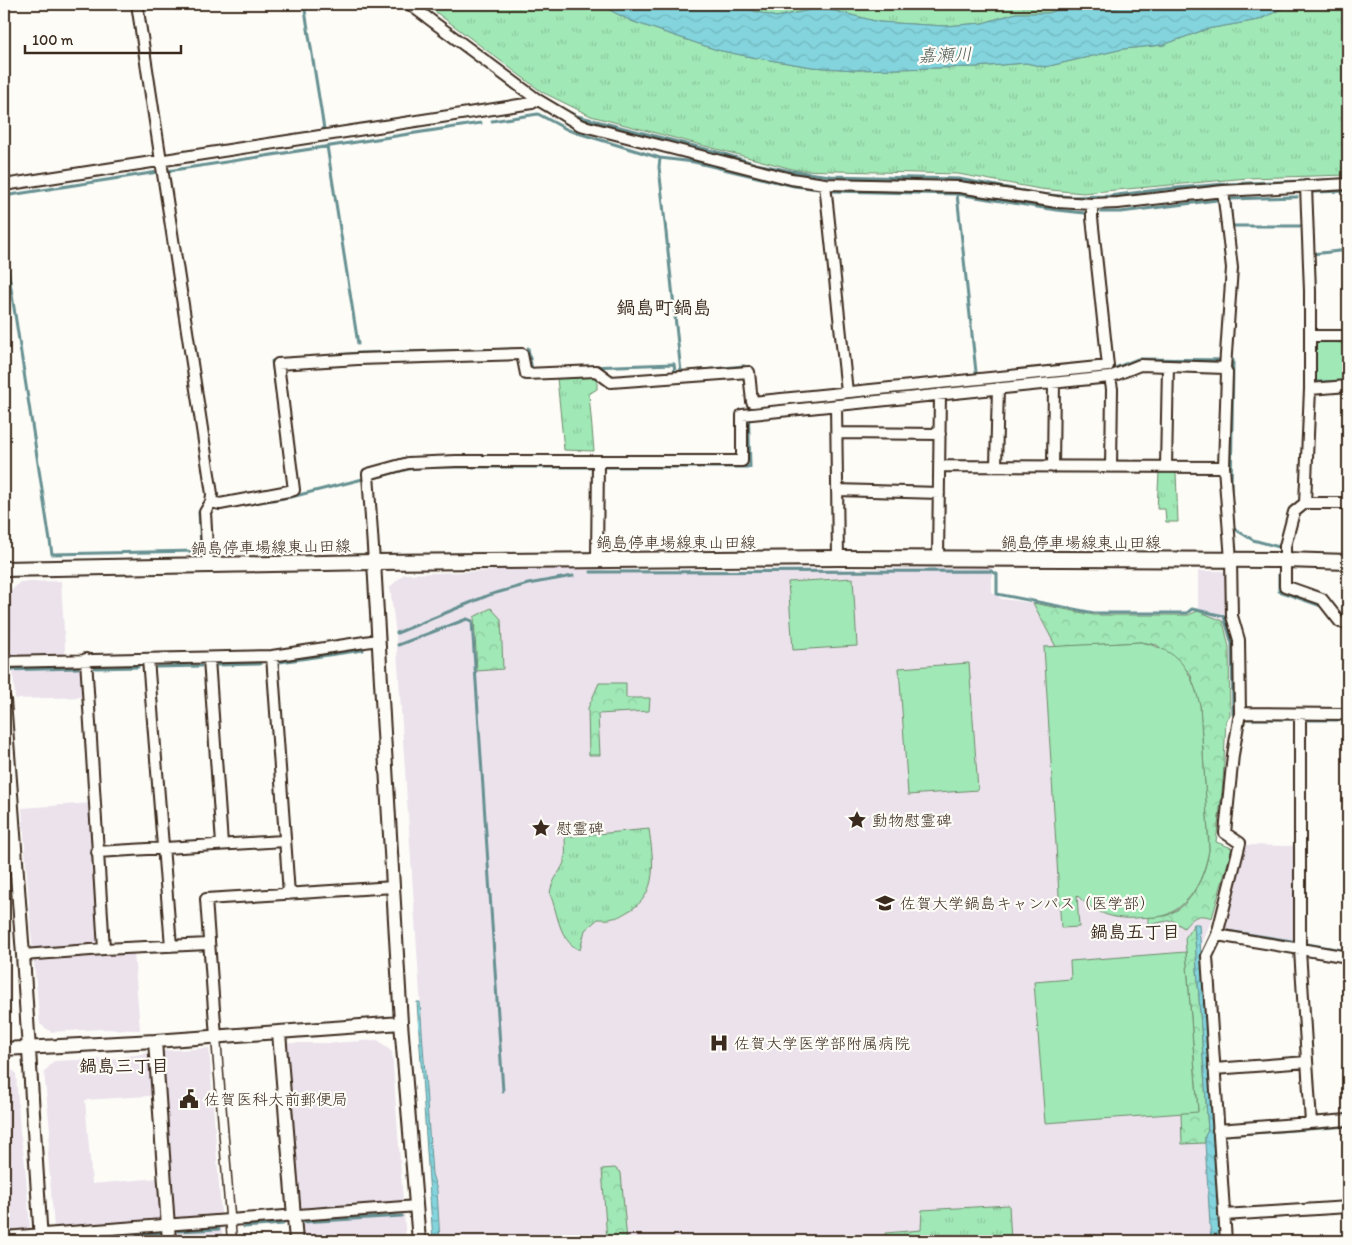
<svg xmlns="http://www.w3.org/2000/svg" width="1352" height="1245" font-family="Itim,'Klee One',sans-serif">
<defs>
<pattern id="grass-tufts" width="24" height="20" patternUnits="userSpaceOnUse" patternTransform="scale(1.25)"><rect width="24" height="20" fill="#a0e8b6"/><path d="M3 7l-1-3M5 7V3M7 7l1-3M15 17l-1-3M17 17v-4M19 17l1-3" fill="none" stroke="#8bc79c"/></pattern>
<pattern id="forest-crowns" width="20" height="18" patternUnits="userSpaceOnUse" patternTransform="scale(1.25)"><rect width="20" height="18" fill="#a0e8b6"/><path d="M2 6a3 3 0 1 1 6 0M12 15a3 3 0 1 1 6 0" fill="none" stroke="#8bc79c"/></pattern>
<pattern id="water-waves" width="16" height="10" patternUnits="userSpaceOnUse" patternTransform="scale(1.25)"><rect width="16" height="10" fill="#83d4dd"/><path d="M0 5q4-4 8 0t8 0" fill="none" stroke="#72b6bd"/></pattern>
</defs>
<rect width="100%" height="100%" fill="#fdfcf7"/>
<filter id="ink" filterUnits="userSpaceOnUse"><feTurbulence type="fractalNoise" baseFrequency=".02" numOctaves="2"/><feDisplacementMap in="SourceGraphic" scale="10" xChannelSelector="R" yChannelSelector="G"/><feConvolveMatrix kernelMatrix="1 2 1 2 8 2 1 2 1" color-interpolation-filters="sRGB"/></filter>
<g filter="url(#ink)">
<path fill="#ebe2ec" d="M492 568H582L611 570 992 568V592L1002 599 1033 603 1094 615 1127 616 1188 615 1198 611V571H1223L1228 577 1227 613 1223 621 1229 647 1230 714 1226 720 1223 787 1216 842 1232 848 1212 918 1196 961 1208 1131 1205 1136V1143L1211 1241H440L437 1190 432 1174 396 635 390 587 404 574 492 571Z
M61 581 66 663 83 662 85 697 15 699 7 595 20 582Z
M92 803 101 954 134 953 140 1030 102 1029 51 1032 40 1024 32 942 22 808Z
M1244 845 1296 846 1295 944 1222 931Z
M4 928H7L11 1024 4 1035Z
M378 1040 392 1052 406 1241H301L286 1043H332Z
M209 1048 223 1241H175L164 1095 85 1100 92 1184 159 1178 162 1221 54 1227 48 1155 50 1130 44 1072 54 1061 116 1058 160 1051Z
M4 1064 16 1073 20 1132 25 1163 31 1241H4Z"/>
<path fill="url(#grass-tufts)" stroke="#6e896a" d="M425 4H598L631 21 717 50 751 57 812 67 855 70 976 67 1026 63 1045 67 1123 49 1163 45 1207 29 1259 20 1291 4H1348V175L1248 178 1083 193 1040 189 958 174 796 170 591 116 542 92Z
M740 4H1078L1048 13H1016L983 23 945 26 879 22 835 11 815 9 776 17 754 11Z
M580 376 597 378V389L589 394 594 451 564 450 557 378Z
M1159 472H1176L1178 522H1166L1165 509H1157Z
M649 829C653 859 660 895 627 912 623 914 618 918 613 918 609 920 603 919 598 919L585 930 580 950C559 942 558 913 550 894 551 879 564 869 565 858 566 851 565 844 565 837Z
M1009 1205 1011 1241H886L885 1233 921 1230 922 1210Z"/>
<path fill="url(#forest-crowns)" stroke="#6e896a" d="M1033 603 1094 615H1188L1198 611 1223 621 1229 647 1230 715 1226 720 1223 783 1216 842 1232 848 1212 918C1198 913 1193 917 1184 928L1172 920 1148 925V917C1153 917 1159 917 1164 916 1192 908 1205 876 1209 850L1200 705 1190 673 1157 645 1141 642 1056 647Z
M491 608 501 619 503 669 477 671 474 617Z
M599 683H626V698H650L649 711 598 714 600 755H589L588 708Z
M1194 924 1208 1131 1205 1136V1143L1182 1144 1181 1113 1198 1111 1185 938Z
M615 1168 621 1173 627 1241H607L602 1169Z"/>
<path fill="#a0e8b6" stroke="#6e896a" d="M1313 341 1344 343 1347 383 1313 385Z
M853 578 857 646 793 650 788 582Z
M1141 642C1180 651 1190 668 1200 705L1209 850C1204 877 1193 903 1166 915 1158 918 1145 917 1136 918 1113 920 1092 912 1077 895L1079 927 1061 928 1044 647Z
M969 663 978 790 908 795 899 668Z
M1186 952 1198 1112 1045 1123 1034 982 1071 979 1070 961Z"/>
<path fill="url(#water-waves)" stroke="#669091" d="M598 4H740L754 11 776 17 815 9 835 11 879 22 945 26 983 23 1016 13H1048L1078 4H1291L1259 20 1207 29 1163 45 1123 49 1045 67 1026 63 976 67 855 70 812 67 751 57 717 50 631 21Z
M1194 924H1199L1220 1241H1211L1205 1143V1136L1208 1130Z
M417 1002H420L432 1174 437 1190 440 1241H433Z"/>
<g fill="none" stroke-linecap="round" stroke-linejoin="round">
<path stroke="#669091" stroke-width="3" d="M304 4 324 129
M417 4 456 33
M560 108 577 116 721 153 756 164 791 171 831 176 959 179 1040 194 1071 197 1109 196 1165 189 1225 184 1348 179
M492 121 538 114 568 130 660 158 694 162 794 186 819 189
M327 146 358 344
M660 158 659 167 681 372
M167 171 481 123
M832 191 957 194 1056 210 1085 213
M1313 192 1348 191
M957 194 976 372
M4 196 158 172
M1297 197 1230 199 1232 226H1304
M1101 212H1121L1217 200
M4 243 52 554 197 551 201 547 199 512
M1312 254 1348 250
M1342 340H1345L1348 356V381
M528 348 532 370H533
M325 356 359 353 517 349
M277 361H272L278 403
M560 368 674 364 675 372H681L744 366
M1110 370 1138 359 1233 360 1231 493
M1316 382 1347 381
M604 467H750L748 403
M377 477 408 469 427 467H590
M247 504 291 497 363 479
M1233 525V528L1253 540 1279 547
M591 572 991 571 997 574V594L1094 613H1187L1192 609 1224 616 1232 644 1233 714
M1279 573V591L1324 607
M1337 612 1348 616
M397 633 489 595 528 584 573 576
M398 645 467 619 472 621 503 1091
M280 662 363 650
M217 665 260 664
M157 667 201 666
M95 668 138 667
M4 670 78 668
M1248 719H1292
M1308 720H1348
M1227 931 1292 941
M1307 944 1348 951
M1225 1135 1348 1126
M303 1222 402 1216
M244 1227 283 1224
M178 1231 219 1229
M60 1240 160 1233"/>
<g stroke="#3b2a1e" stroke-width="11">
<path id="pedestrian" d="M216 1037 232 1241"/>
</g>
<g stroke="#3b2a1e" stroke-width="14">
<path id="minor" d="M137 4 212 494 211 502 205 512 208 565
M409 4 538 100 580 125 791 179 825 184 959 187 1057 202 1092 204 1118 203 1223 191 1348 184
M825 184 847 392
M4 185 532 103 538 100
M1306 186 1310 291V389L1305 503 1294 512 1285 546V586L1322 599 1340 622 1348 624
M1223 191 1232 268 1225 368
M1310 336H1348
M1110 377 1112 389 1111 467
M1310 389 1348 386
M836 405 838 558
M837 433 940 434
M940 466 1224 467
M996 466 998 388
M1053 467 1054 383
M1166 467 1168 366
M837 490 939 493
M211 502 220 504 294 490 278 364 358 359 522 354 526 374 596 371 611 382 749 372 752 402 1108 366 1092 218V204
M1305 503H1348
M938 559 940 394
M597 560 598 461
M374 562 368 474 408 463 456 461H742V415L1110 377 1140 365 1225 368 1227 373 1224 467 1231 560 1232 616 1239 640 1240 713 1233 755 1225 833 1240 843 1217 935 1207 956 1226 1241
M272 656 289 894
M86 659 104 949
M148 659 171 946
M209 659 222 844
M4 662 272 656 378 640
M1240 713 1348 714
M1300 714V950L1311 1123
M97 852 284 841
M1217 935 1348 957
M23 955 104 949 208 944
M216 1037 206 899 394 887
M1214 1069 1307 1062
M1218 1130 1348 1120
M1224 1215 1348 1207
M4 1237 417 1206"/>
</g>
<g stroke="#3b2a1e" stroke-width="16">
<path id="tertiary" d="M374 562 401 1023 419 1241
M4 700 23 955 41 1241
M279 1033 296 1241
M155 1041 169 1241
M4 1049 155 1041 401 1023"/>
</g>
<g stroke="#3b2a1e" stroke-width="18">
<path id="secondary" d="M4 569 374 562 838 558 1285 560 1348 562"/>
</g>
<use href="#pedestrian" stroke="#fdfcf7" stroke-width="8"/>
<use href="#minor" stroke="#fdfcf7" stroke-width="10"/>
<use href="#tertiary" stroke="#fdfcf7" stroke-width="12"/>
<use href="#secondary" stroke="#fdfcf7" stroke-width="14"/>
</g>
</g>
<defs>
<g id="sight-bare" transform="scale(1.5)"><path d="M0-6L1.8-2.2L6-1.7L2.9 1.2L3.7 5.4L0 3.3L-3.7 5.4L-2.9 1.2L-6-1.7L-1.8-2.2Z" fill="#3b2a1e" stroke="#fdfcf7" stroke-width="2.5" paint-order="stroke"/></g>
<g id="university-bare" transform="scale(1.5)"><path d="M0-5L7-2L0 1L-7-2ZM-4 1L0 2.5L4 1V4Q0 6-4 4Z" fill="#3b2a1e" stroke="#fdfcf7" stroke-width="2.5" paint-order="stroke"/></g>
<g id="hospital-bare" transform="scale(1.5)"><path d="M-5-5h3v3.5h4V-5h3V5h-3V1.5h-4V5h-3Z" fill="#3b2a1e" stroke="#fdfcf7" stroke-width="2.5" paint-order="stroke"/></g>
<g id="civic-bare" transform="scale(1.5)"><path d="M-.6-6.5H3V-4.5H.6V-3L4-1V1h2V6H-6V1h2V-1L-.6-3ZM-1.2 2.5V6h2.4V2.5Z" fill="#3b2a1e" stroke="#fdfcf7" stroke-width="2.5" paint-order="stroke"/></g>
</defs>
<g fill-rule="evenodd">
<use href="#sight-bare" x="857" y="820"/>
<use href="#sight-bare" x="541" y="828"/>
<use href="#university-bare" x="885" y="903"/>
<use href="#hospital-bare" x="719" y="1043"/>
<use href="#civic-bare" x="189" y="1099"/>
</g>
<g text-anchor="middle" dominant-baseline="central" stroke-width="4.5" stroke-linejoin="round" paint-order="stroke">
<g font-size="16" fill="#3b2a1e" stroke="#fdfcf7">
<text x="676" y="542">鍋島停車場線東山田線</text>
<text x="1081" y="542">鍋島停車場線東山田線</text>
<text transform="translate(271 547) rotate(-1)">鍋島停車場線東山田線</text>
</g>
<g font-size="16" fill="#3b2a1e" stroke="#fdfcf7" text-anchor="start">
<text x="872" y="820">動物慰霊碑</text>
<text x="556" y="828">慰霊碑</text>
<text x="900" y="903">佐賀大学鍋島キャンパス（医学部）</text>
<text x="734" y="1043">佐賀大学医学部附属病院</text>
<text x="204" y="1099">佐賀医科大前郵便局</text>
</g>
<g font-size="18" font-style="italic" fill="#515d57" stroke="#fdfcf7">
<text transform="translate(945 55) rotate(-2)">嘉瀬川</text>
</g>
<g font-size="18" font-weight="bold" fill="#3b2a1e" stroke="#fdfcf7">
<text x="1135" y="932">鍋島五丁目</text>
<text x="124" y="1066">鍋島三丁目</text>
</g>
<g font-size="19" font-weight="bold" fill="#3b2a1e" stroke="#fdfcf7">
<text x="664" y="307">鍋島町鍋島</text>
</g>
</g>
<rect width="1352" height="1245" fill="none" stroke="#fdfcf7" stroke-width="20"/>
<rect x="10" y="10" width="1332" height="1225" fill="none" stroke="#3b2a1e" stroke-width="2" filter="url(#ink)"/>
<path d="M25 45v8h156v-8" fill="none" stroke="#3b2a1e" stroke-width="2.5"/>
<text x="32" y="45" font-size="15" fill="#3b2a1e" stroke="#fdfcf7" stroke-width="4" paint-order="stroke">100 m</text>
</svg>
